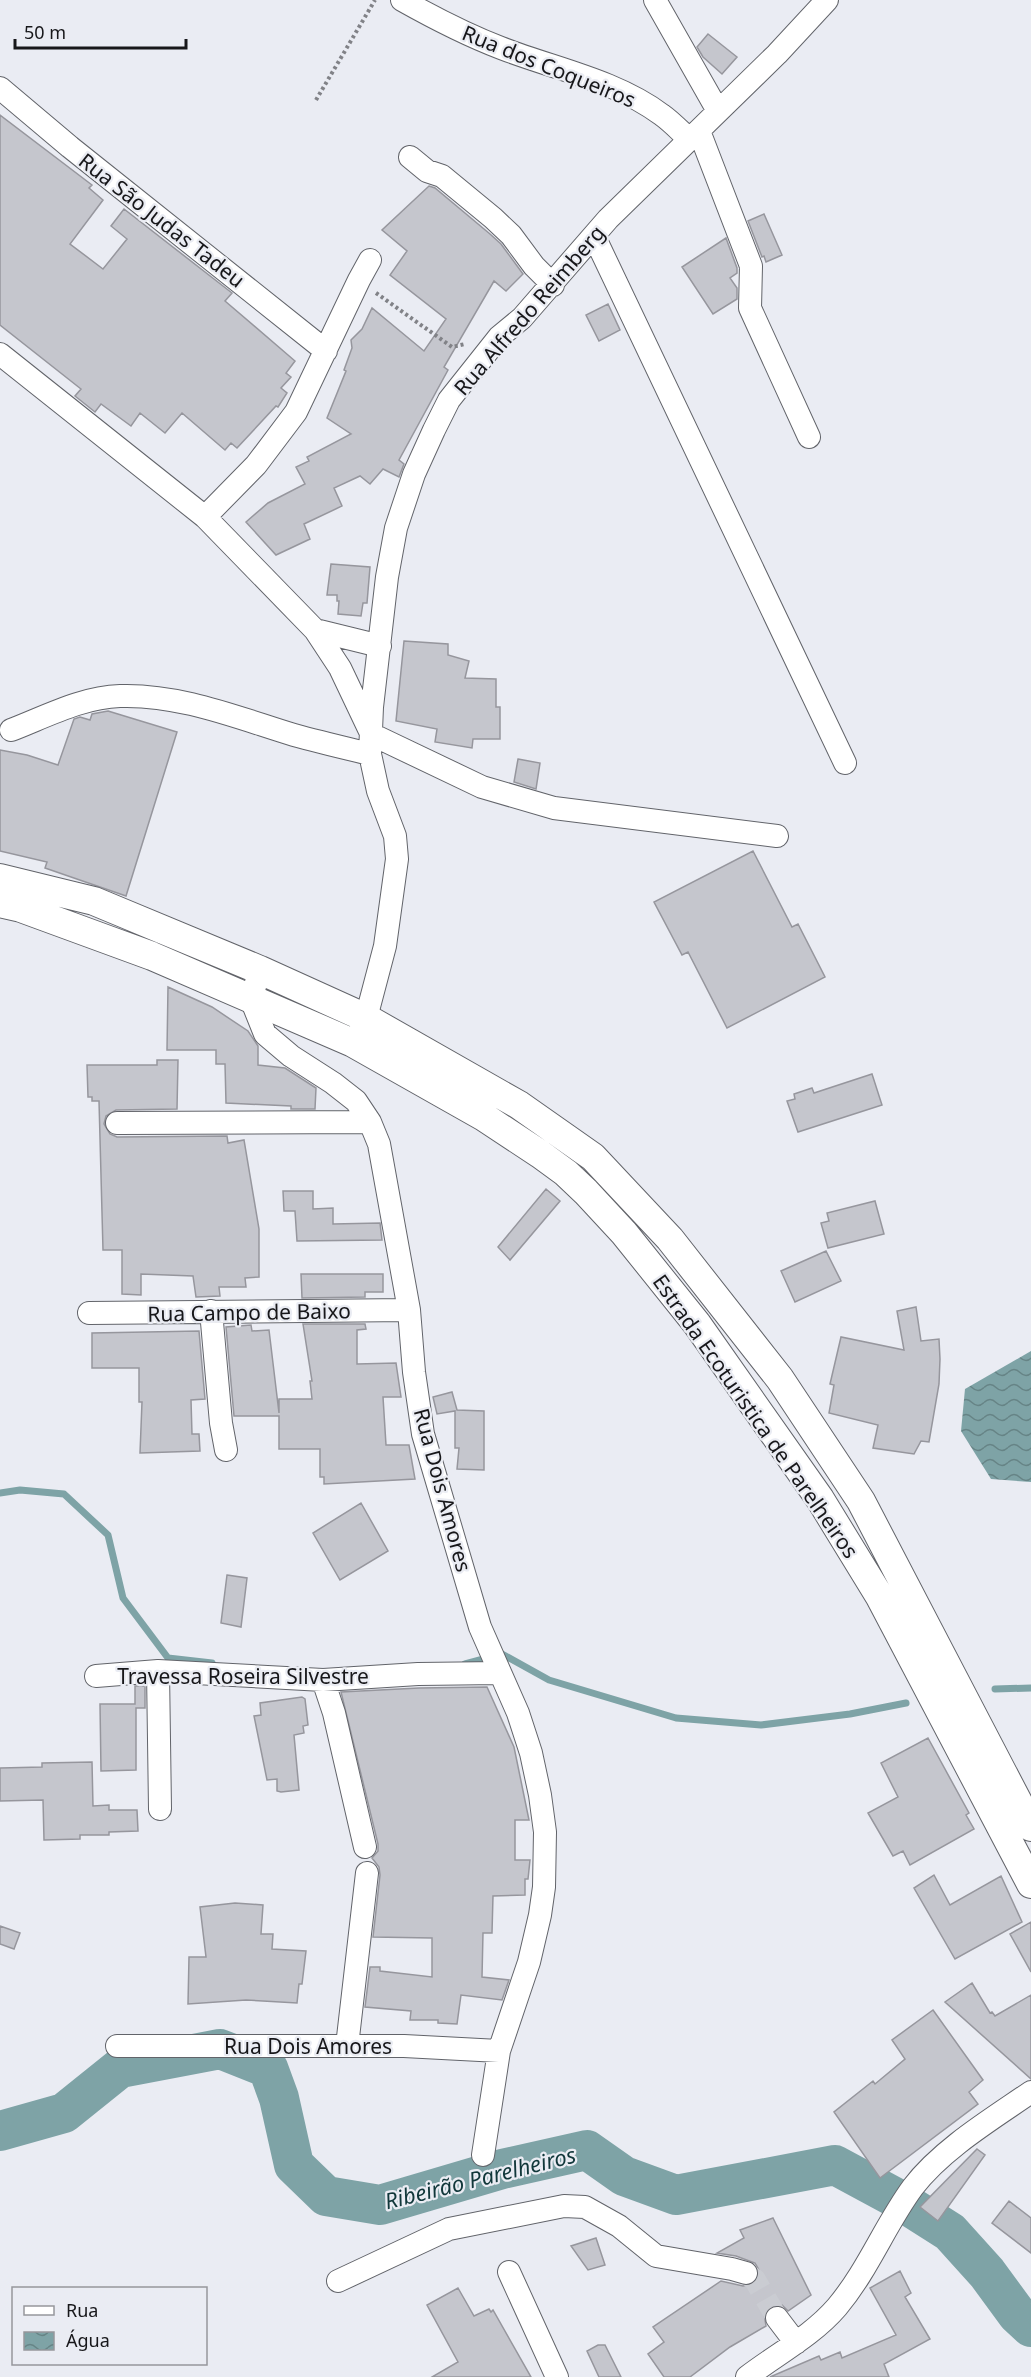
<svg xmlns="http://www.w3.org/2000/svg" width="1031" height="2377" font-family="'Noto Sans',sans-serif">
<defs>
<pattern id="water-waves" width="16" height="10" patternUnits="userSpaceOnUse" patternTransform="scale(1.5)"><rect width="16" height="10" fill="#7ea3a6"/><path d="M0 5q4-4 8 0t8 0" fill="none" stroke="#668486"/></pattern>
</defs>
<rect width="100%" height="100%" fill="#eaecf3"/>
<path fill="url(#water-waves)" d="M1031 1351V1482L991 1479 961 1431 965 1389Z"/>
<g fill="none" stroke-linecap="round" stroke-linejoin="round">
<path stroke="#7ea3a6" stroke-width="7" d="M0 1493 20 1490 64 1494 108 1535 123 1598 168 1658 212 1663
M465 1664 502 1654 549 1680 676 1718 761 1725 850 1714 906 1703
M995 1689 1031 1688"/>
<path stroke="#7ea3a6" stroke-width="40" d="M0 2131 64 2113 120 2068 220 2049 268 2068 279 2098 294 2165 326 2196 380 2205 502 2169 587 2150 624 2176 676 2195 835 2165 898 2199 950 2232 987 2273 1017 2314 1031 2327"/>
</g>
<path fill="#c5c6cd" stroke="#96969d" stroke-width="1.5" d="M708 34 737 57 722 74 703 57 697 47Z
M0 115 92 185 89 188 103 200 70 244 103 269 127 239 111 226 124 209 232 293 225 301 295 361 286 373 291 377 281 388 287 393 278 407 276 406 237 448 231 443 225 450 182 413 165 433 140 413 131 426 101 404 95 412 75 396 81 389 0 325Z
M429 186 435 188 490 234 501 244 523 274 506 291 494 281 444 367 448 370 399 460 404 464 399 477 383 469 370 484 360 476 334 488 342 506 304 524 310 539 276 555 246 522 268 503 305 484 296 467 309 461 307 457 351 434 327 418 346 371 344 370 352 348 351 340 362 329 372 308 424 351 446 319 390 275 407 251 382 230Z
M764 214 782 255 766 262 764 256 762 257 748 221Z
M726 238 737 268V273L730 278 737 288V299L713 314 682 267Z
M608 304 620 330 599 341 586 315Z
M331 564 370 567 367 603H363L361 616 338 614 339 601H337V595H327Z
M404 641 448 644V655L469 661 465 678 496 679V707H500V739H473L472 748 435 742 437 729 396 721Z
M108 711 177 732 126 896 45 868 47 862 0 851V750L27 755 58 765 74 719 80 717 90 720 92 714Z
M518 759 540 763 536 789 514 782Z
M753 851 792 927 798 924 825 977 727 1028 688 952 682 955 654 902Z
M168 987 212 1007 248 1031 258 1046V1065L285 1068 316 1088 315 1109H291V1106L226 1103 225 1064H216V1050H167Z
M157 1060H178L177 1109 116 1110 106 1116 104 1124 110 1134 117 1137 227 1136 228 1143 244 1140 259 1229V1277L245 1278 246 1287H219L220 1296 196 1297 193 1276 141 1274V1295L122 1294V1250H103L99 1101H92V1097H88L87 1065H157Z
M872 1074 882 1105 798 1132 787 1101 795 1099 794 1094 812 1088 814 1093Z
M546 1189 560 1201 510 1260 498 1247Z
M283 1191H313V1209L333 1208V1224L380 1223 382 1240 297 1241 295 1211H284Z
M875 1201 884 1234 828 1248 821 1223 829 1221 827 1213Z
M826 1251 841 1281 795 1302 781 1271Z
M301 1274H383V1292H365V1297L302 1298Z
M916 1307 921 1341 939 1339 940 1359 939 1384 929 1442 921 1441 914 1454 873 1448 878 1425 829 1413 834 1385 830 1384 841 1337 904 1350 897 1311Z
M303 1324H365L366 1329 357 1330V1364L396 1363 401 1397H383L386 1445H409L415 1479 324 1484V1477H320V1449H279V1416H234L226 1327 251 1325 252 1331 269 1330 279 1413V1399H312L310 1381H312Z
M199 1331 205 1399 191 1400 192 1434H199L200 1451 140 1453 142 1402H139V1368H92V1333Z
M452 1392 457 1410 484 1411V1470L457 1469 459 1448H455V1411L437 1414 433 1397Z
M361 1503 388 1551 340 1580 313 1533Z
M227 1575 247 1578 241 1627 221 1623Z
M135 1686H145V1708H136V1770L101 1771 100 1704H135Z
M487 1687 514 1747 529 1820H515V1860H530L528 1879H525V1895L493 1896 492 1933H483L482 1977 509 1980 502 2000 461 1995 457 2024 438 2023V2020H410L411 2011 365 2007 370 1967H380V1971L432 1977V1938L373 1937 380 1875 379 1867 372 1858 378 1851V1844L341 1692 419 1688Z
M302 1697 305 1699 308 1725 303 1726 304 1733 294 1735 299 1790 281 1792 277 1791V1779L267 1780 254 1716 261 1715 260 1703Z
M928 1738 969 1813 966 1815 974 1829 910 1865 903 1851 893 1856 868 1813 898 1797 881 1763Z
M92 1762 93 1806 109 1805V1810H137L138 1831 109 1832V1835H80V1839L44 1840 43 1800 0 1801V1768L42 1767V1763Z
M934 1875 950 1905 1001 1876 1022 1922 955 1959 914 1888Z
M235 1903 263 1905 261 1934H273L272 1949 306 1951 302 1984H299L297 2003 246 2000 188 2004 189 1957H206L200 1907Z
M1031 1922V1972L1010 1934Z
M0 1926 20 1933 14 1949 0 1944Z
M972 1983 990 2013 992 2012 995 2016 1031 1995V2079L945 2002Z
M933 2010 983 2080 969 2092 978 2104 880 2178 834 2112 873 2081 875 2084 905 2059 892 2040Z
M977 2149 985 2155 938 2221 920 2207Z
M1009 2201 1031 2218V2253L992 2223Z
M773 2218 811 2295 788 2311 782 2305 769 2307 764 2313 766 2326 730 2347 690 2377H664L648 2354 664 2342 653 2327 721 2281 743 2286 755 2283 759 2277V2270L755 2263 736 2256 717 2253 744 2238 740 2230Z
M596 2238 605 2265 588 2270 571 2246Z
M900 2271 911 2293 905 2297 930 2339 884 2364 889 2377H770L819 2356 821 2360 840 2352 842 2358 896 2335 870 2288Z
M458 2288 474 2316 489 2309 491 2312 493 2310 531 2377H432L458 2362 427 2305Z
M598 2345H605L621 2377H599L587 2351Z"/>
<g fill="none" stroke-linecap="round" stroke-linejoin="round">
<path stroke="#caccd2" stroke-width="22" stroke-dasharray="22 11" stroke-linecap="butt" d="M746 2273 755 2280 777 2318"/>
<g stroke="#62646a" stroke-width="24">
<path id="minor" d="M402 0C434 18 467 35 501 48 555 69 615 80 662 115 672 122 681 132 690 140
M655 0 718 111
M0 88 70 147 326 351
M699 131 751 266 750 308 809 437
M410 157 427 171 442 176 493 218 511 235 534 266 553 285
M594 236 845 763
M0 354 205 517 315 630 340 668 369 729
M205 517 256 465 296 412 359 280 370 260
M315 630 380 646
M11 730C45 717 82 697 120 696 180 694 238 718 294 735 319 742 345 748 370 754
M371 734 482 787 554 808 777 836
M260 970 251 999 265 1034 291 1056 333 1083 356 1101 370 1122 379 1144 409 1310 414 1372 423 1434 480 1627 518 1713 531 1753 540 1795 545 1832 544 1887 540 1915 529 1962 499 2051 483 2155
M360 1031 366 1018 385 946 397 859 395 836 378 791 370 754 372 707 387 577 396 528 414 474 434 430 449 400 499 337 522 318 608 219 777 54 827 0
M117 1123 370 1122
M211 1311 221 1423 226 1450
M89 1313 409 1310
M158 1671 160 1809
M96 1676 158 1671 323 1680 418 1674 499 1673
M323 1680 334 1713 365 1847
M117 2046H404L499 2051
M347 2046 367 1873
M509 2272 557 2377
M338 2281 449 2229 564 2206 585 2207 619 2226 656 2256 732 2269 746 2273
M777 2318 796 2343
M747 2377C777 2354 812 2336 837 2307 868 2270 885 2225 913 2187 942 2149 992 2119 1031 2092"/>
</g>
<g stroke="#62646a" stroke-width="30">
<path id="major" d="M0 878 94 901 260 970 366 1018 519 1105 593 1157 670 1239 780 1379 861 1501 1031 1827
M0 903 21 908 152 956 353 1043 484 1117 540 1154 566 1173 586 1192 624 1233 697 1324 820 1499 880 1597 1031 1884"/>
</g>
<path stroke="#818287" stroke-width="4" stroke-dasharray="3 3" stroke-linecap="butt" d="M316 100 375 0
M376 293 452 347 465 344"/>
<use href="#minor" stroke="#fff" stroke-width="22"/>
<use href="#major" stroke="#fff" stroke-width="28"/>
</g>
<g text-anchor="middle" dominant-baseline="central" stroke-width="4.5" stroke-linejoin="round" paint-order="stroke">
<g font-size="21" fill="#17171a" stroke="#eaecf3">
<text transform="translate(549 66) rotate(22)">Rua dos Coqueiros</text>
<text transform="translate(162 220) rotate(38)">Rua São Judas Tadeu</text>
<text transform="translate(529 310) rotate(-49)">Rua Alfredo Reimberg</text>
<text transform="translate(249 1312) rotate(-1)">Rua Campo de Baixo</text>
<text transform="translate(756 1416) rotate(55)">Estrada Ecoturistica de Parelheiros</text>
<text transform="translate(443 1490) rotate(75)">Rua Dois Amores</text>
<text x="243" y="1676">Travessa Roseira Silvestre</text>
<text x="308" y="2046">Rua Dois Amores</text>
</g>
<g font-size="22" font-style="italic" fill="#11373a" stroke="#eaecf3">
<text transform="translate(480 2177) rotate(-14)">Ribeirão Parelheiros</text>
</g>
</g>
<rect x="12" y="2287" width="195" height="78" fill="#eaecf3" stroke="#96979c" stroke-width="1.5"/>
<rect x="24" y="2306" width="30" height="9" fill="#ffffff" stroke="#96979c" stroke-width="1.5"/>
<text x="66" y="2317" font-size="18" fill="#17171a">Rua</text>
<rect x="24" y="2332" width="30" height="18" fill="url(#water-waves)" stroke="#96979c" stroke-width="1.5"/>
<text x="66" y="2347" font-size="18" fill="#17171a">Água</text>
<path d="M15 39v9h171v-9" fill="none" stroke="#17171a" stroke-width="3"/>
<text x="24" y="39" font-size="18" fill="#17171a" stroke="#eaecf3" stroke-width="4.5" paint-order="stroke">50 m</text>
</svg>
